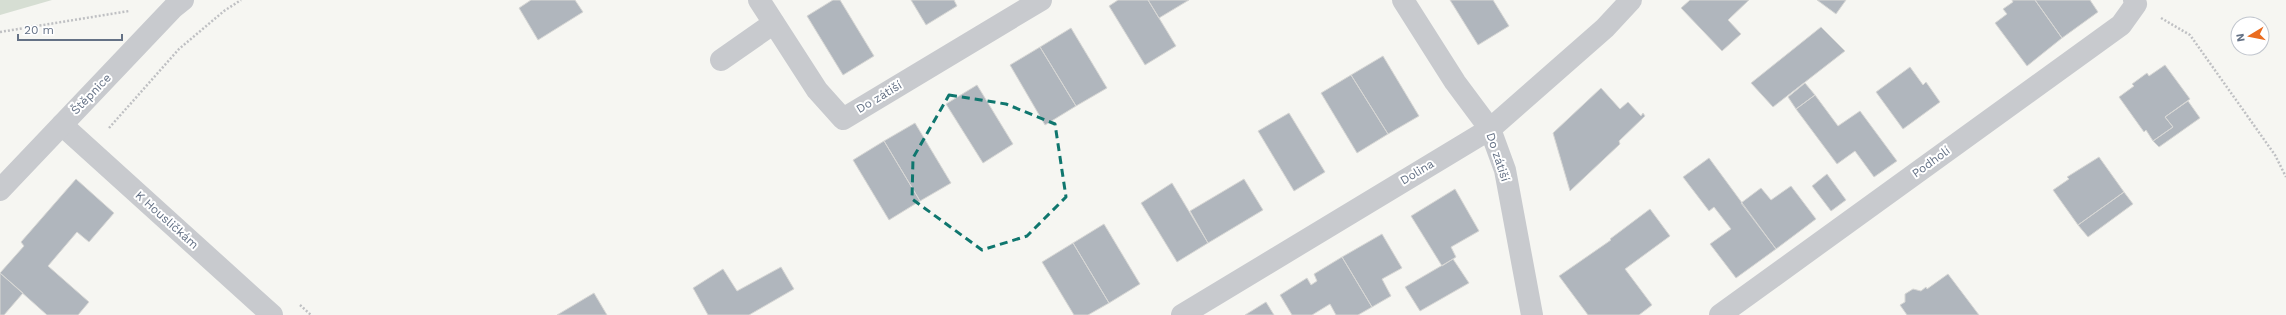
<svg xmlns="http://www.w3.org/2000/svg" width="2286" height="315" font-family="'Work Sans',sans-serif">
<rect width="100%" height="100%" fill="#f6f6f2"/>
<path fill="#d6ded3" d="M0 0H52L0 15Z"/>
<path fill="#b0b6bd" stroke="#d7d7d5" d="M531 0H575L583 12 538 40 519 8Z
M833 0H840L874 56 843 75 807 16Z
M911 0H954L957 6 926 25Z
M1118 0H1148L1176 46 1145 65 1109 6Z
M1148 0H1189L1159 18Z
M1450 0H1493L1509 26 1478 45Z
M1690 0H1749L1728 20 1741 34 1722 51 1681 8Z
M1817 0H1846L1836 14Z
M2012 0H2035L2062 38 2027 66 1995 23 2007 14 2003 9 2013 2Z
M2035 0H2090L2098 12 2062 38Z
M1821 27 1845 51 1773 107 1751 83Z
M1071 28 1107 88 1076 106 1040 47Z
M1040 47 1076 106 1045 125 1010 65Z
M1383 56 1419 116 1388 134 1351 75Z
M2165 65 2190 99 2165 117 2173 127 2153 141 2146 130 2144 132 2119 97 2134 86 2132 84 2147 73 2149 76Z
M1910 67 1923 85 1926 82 1940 102 1903 129 1876 92Z
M1351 75 1388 134 1357 153 1321 93Z
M1805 83 1815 95 1796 109 1788 97Z
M977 85 1013 144 983 163 946 104Z
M1601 88 1620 109 1628 102 1641 116 1643 113 1645 116 1619 141 1620 144 1570 191 1553 133Z
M1815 95 1838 126 1860 111 1897 161 1874 177 1855 151 1837 164 1796 109Z
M2188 101 2200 118 2159 147 2153 141 2173 127 2165 117Z
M1289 113 1325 172 1294 191 1258 131Z
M915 123 951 183 920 201 884 141Z
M884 141 920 201 889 220 853 160Z
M2099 157 2124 192 2078 225 2053 190 2069 179 2067 177Z
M1709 158 1776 249 1736 278 1710 244 1731 229 1714 207 1709 211 1683 177Z
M1827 174 1846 200 1831 211 1812 186Z
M76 179 114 213 89 242 77 232 48 266 89 302 78 315H47L0 273 24 246 21 242Z
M1244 179 1263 210 1208 243 1190 211Z
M1172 183 1208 243 1177 262 1141 203Z
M1791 186 1816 219 1776 249 1741 203 1761 188 1771 200Z
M1455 189 1479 231 1451 247 1456 257 1442 266 1411 216Z
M2124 192 2133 204 2088 237 2078 225Z
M1650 209 1670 236 1625 269 1652 305 1639 315H1588L1559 276 1611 240 1610 239Z
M1104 224 1140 284 1109 303 1073 243Z
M1382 234 1402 268 1382 279 1391 296 1372 307 1342 257Z
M1073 243 1109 303 1088 315H1074L1042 262Z
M1342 257 1372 307 1358 315H1336L1330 304 1312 315H1292L1280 295 1307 278 1311 285 1317 281 1314 274Z
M1453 259 1469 283 1420 311 1405 287Z
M781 267 794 289 749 315H708L693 288 723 269 737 291Z
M0 273 23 293 4 315H0Z
M1948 274 1979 315H1907L1900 305 1905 302V294L1913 289 1921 291 1926 287 1927 289Z
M594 293 607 315H557Z
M1266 302 1274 315H1245Z"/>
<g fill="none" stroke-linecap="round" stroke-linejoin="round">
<path stroke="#bfc0c3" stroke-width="2.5" stroke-dasharray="2 2" stroke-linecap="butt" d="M2161 18 2190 35 2275 155 2286 177
M0 32 129 11
M109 128 179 49 224 11 241 0
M300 305 311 315"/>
<path stroke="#c8cace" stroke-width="22" d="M759 0 817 90 843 119 1041 0
M1403 0 1455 82 1490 129 1505 170 1532 315
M721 60 774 23
M62 125 272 315
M1182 315 1490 129 1605 28 1631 0
M1720 315 2121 25 2136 4 2134 0"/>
<path stroke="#c8cace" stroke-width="22" d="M0 190 173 8 183 0"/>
</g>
<path fill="none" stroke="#0f766e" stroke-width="3" stroke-dasharray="8 5" stroke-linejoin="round" d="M949 95 1006 104 1055 124 1066 197 1027 236 982 250 912 199 913 158Z"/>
<g text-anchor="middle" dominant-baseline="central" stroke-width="4" stroke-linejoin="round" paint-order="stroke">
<g font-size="12" fill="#647185" stroke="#fff">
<text transform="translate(91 94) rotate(-46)">Štěpnice</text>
<text transform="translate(879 97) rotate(-31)">Do zátiší</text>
<text transform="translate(1498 157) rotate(72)">Do zátiší</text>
<text transform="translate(1931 162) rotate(-36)">Podholí</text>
<text transform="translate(1417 172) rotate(-31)">Dolina</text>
<text transform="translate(167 220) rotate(42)">K Housličkám</text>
</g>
</g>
<g transform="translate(2250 36) rotate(260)"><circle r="19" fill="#ffffff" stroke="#c1c6ce"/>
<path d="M0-3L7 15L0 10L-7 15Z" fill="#ea6c1f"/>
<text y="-6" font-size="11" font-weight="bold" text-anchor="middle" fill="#647185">N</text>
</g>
<path d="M18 34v6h104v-6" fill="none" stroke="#647185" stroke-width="2"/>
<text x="24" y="34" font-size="12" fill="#647185" stroke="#ffffff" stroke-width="3" paint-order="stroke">20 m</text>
</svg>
